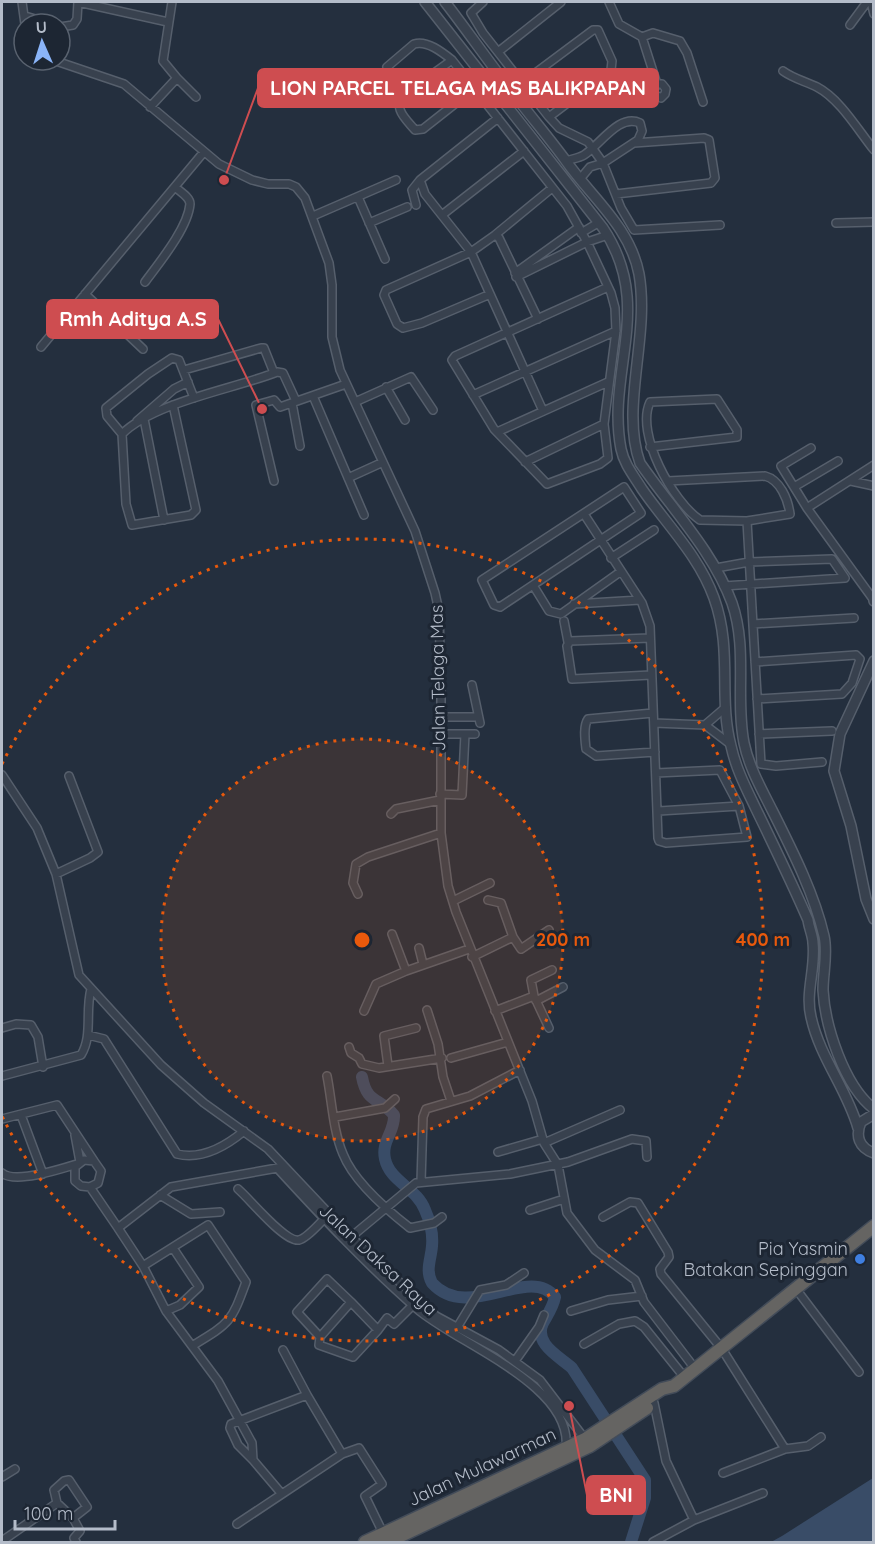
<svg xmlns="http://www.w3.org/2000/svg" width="875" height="1544" font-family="Quicksand,sans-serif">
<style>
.water{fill:#394c67}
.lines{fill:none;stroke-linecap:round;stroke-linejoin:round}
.river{stroke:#394c67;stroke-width:12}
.minor-casing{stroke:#565f6c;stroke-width:10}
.tertiary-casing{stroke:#565f6c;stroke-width:12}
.trunk-casing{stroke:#434c59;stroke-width:15}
.minor{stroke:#38414e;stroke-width:7}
.tertiary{stroke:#38414e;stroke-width:9}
.trunk{stroke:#656462;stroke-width:12}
.ring{fill:none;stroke:#e8590c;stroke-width:3;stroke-dasharray:3 6}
.shop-dot{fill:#3f7fe0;stroke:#1d2633;stroke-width:2}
.labels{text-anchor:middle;stroke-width:6;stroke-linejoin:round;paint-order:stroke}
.street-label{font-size:18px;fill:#b4bcc9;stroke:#1d2633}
.poi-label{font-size:18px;fill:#b4bcc9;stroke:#1d2633;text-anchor:end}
.centre{fill:#e8590c;stroke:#1d2633;stroke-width:3}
.ring-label{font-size:18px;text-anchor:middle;font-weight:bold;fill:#e8590c;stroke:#1d2633;stroke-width:6;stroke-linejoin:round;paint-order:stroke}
.leader{fill:none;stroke:#ce4d50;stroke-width:2}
.callout-dot{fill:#ce4d50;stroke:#1d2633;stroke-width:2}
.callout{fill:#ce4d50;stroke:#ce4d50;stroke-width:2}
.callout-label{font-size:20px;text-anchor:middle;font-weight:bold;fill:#fff}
</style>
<rect width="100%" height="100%" fill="#242f3e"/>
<path class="water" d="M873,1478V1542H771L782,1536Z"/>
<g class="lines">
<path class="river" d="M362,1077C367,1104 379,1097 394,1115C395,1132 381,1141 385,1159C390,1182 417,1188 425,1210C430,1221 433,1235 432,1246C431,1260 425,1270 432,1283C468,1323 529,1264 555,1297C553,1307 548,1314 543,1323C533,1344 560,1357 572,1368L645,1480V1498L631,1542"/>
<g class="minor-casing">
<path id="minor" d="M22,2L25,24
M483,2L471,13L483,33L549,117L559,128L588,142L603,163L638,140L642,131L640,123C619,113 600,145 584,155C579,158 572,159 566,161
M609,2L619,24L642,37L657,84L652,93L661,98L665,94L666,89L662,84H657
M871,2L874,14
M25,16L52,24
M850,25L867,2
M60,27L73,25L77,19L78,2L168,22
M642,37L653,33L680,41L687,53L703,102
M498,52L561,2
M53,60L124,84L219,164L252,180L268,184H289L296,187L305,198L329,263L332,285V337L340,370L415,531L435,593L439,611L441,691V833L448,886L456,912L532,1101L544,1143L558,1165L567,1213L595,1250L635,1280L644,1302L696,1370
M783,71C794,79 805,81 817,87C840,99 858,130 874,150
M177,78L196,97
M522,83L593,30H598L612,61L611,70L549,117
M475,88L423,129L415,130C405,118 392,108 405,94L387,67L414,44C427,40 442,52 452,60L567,206L587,242L516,277
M405,94L452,60
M150,107L177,78L163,61L172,2
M498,118L420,180L425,194L471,252L543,411
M580,179L590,167L603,163L621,208L634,230L720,225
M616,194L711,183L715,178L709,140L704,138L634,143
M358,197L385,259
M416,205L412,190L420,180
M442,215L524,151
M313,216L396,180
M369,223L407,207
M836,223L874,222
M581,233L598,223
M495,235L552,188
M608,235L587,242L611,293L615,308L616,331L604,424L608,458L600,464L547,484L494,429L452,360L455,356L608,287
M515,273L579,227
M145,282C159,263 188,228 190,204C190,197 179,191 175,187
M85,294L143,349
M488,295L422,323L403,328L397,324L384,295L386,290L471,252L495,235L499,238L538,319
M41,347L203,153
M184,370L261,348H264L274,373
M386,387L405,420
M473,395L616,331
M313,396L364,515
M355,402L411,377L433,410
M292,403L300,446
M173,405L196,510L191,515L132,525L126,504L122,434C154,402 234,389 277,372L283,373L296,401
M144,419L164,520
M137,421L174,389L188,382
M497,432L608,382
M122,434L107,416L106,408L148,374L172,358L179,360L194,398
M650,447L737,437V430L717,399L650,402C635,434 673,502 700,520L747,521L790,514C788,499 780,480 765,476L668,481
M525,462L604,424
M348,478L381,463
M274,481L256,405L274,400L280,407L346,384
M851,481L874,486
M624,487L641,513L500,607L494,605L482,580Z
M794,487L838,461
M807,508L781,466L811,448
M584,514L642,603L650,626L658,838L659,841L666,843L747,837L739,806L720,770L656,773
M747,521L761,764L776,766L822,762
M611,558L654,530
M716,568L749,562L832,559L845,578L724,586
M533,585L549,611L561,614L620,572
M873,599L807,508L874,465
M574,604L640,600
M564,621L568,642
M753,624L854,618
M650,638L570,641L567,646L572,679L651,675
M755,662L856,655L860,659L852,683L842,694L757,699
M472,685L480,723
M653,713L588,719C583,726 585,740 586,749L596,756L655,752
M441,717H477
M654,723L705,725L730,744
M705,725L726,707
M465,734H475
M759,734L832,731
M2,775L37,828L56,874L79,975L161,1065L204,1103L268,1149L351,1237L436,1316L499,1350L540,1380L585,1439
M440,794L462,795L465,734H441
M659,811L739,806
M391,814L396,809L440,800
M56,874L90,858L98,852L69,776
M358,894L353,883L356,864L368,857L441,833
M488,900L501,903L513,937
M453,901L490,883
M392,934L406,971L469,949
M419,948L423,964
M472,957L513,937L521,949L549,930
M534,996L531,980L552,970
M536,1001L563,987
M427,1010L438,1044L443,1077L451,1101
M364,1011L376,984L406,971
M495,1011L534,996L549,1028
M2,1028L16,1024L31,1025L38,1037L43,1067
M88,1035L104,1039L177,1154C202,1160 226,1146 244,1131
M349,1047L351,1053L359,1058L362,1064L379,1068L442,1058
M451,1058L508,1042
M388,1066L384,1036L416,1028
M2,1076L81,1055C93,1036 85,1011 91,989
M327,1076C332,1101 333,1131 343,1154C354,1182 387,1210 410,1228L434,1223L442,1217
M21,1115L43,1174
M335,1117L385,1108L395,1099
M2,1119L57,1105L94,1161
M75,1135L80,1162
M544,1143L620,1110
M498,1152L543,1139
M278,1169C322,1217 367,1265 416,1308C455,1343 573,1384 566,1448
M2,1173C15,1184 61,1169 77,1164
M421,1182L423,1117L426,1109L470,1096L520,1070
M90,1187L98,1183L101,1171L94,1161L84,1160L75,1167V1181L81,1186L90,1187L118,1228
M238,1189C249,1198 285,1243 299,1240C307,1238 318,1225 324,1219
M160,1195L191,1214L220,1212
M530,1210L564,1199
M603,1217L630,1202L638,1203L668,1252L669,1257L660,1269L661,1274L722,1349L785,1449L723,1473
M351,1237L416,1183L510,1174L568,1162L632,1139L646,1141L647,1157
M143,1266L208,1225L246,1282C231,1323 230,1323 192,1346
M796,1289L859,1372
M166,1311L180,1305L199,1287L173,1248
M571,1311L608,1300L642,1296
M458,1326L480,1290L506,1285L524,1273
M378,1330L353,1357L319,1345L320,1337L351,1302L378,1330L387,1318L394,1324L413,1305
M320,1337L297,1312L327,1279L351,1302
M584,1344L619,1324L635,1321L644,1327L685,1378
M283,1350L307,1395
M515,1361L539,1327L544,1315
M654,1403L666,1461L694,1520L763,1493
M785,1449L808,1446L821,1437
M253,1460L238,1445L230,1428L231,1424L307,1395L342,1454
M2,1477L15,1469
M281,1493L253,1460L252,1443L218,1381L166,1311L143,1266L118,1228L171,1187L283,1167
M73,1518L80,1531L74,1538L76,1542
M237,1524L342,1454L359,1448L382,1484L365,1496L383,1533
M2,1541L57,1503L54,1490L64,1481L69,1480L87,1507L73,1518L57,1503
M653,1542L694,1520"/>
</g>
<g class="tertiary-casing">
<path id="tertiary" d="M425,2L603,228C655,306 606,371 621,449C624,464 634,476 642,489C667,525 699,556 714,598C733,651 718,696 731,746C736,769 746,788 756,809C774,846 792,883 808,920C809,928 813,936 813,943C816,968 805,992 811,1017C820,1058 847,1089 858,1128
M445,2C466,29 486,58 507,85C526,111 547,135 566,161C592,198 630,227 639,274C650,337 620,407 640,463C671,508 713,551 732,603C748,649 735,697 744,743C749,767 761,788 772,810C792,850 814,893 824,936C828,953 823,973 823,990C825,1026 844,1086 874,1109
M874,599V601
M874,661L840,734L834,771L851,826L866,899L874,919
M874,1114L861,1122C855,1136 859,1148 874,1153"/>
</g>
<g class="trunk-casing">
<path id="trunk" d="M365,1542L585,1439L662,1389L674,1386L874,1226
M388,1542L590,1446L647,1408"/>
</g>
<use href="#minor" class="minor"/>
<use href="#tertiary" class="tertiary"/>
<use href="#trunk" class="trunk"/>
</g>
<circle cx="362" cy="940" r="201" fill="#e8590c" fill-opacity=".12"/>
<g class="ring">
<circle cx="362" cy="940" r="201"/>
<path d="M2 764A401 401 0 1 1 2 1116"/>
</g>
<circle class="shop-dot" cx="860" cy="1259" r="6"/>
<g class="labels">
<g class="street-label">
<text transform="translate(438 678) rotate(-91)" y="6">Jalan Telaga Mas</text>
<text transform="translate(378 1260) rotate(43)" y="6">Jalan Daksa Raya</text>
<text transform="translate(482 1467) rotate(-25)" y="6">Jalan Mulawarman</text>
</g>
<g class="poi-label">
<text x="848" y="1255">Pia Yasmin<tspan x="848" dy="21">Batakan Sepinggan</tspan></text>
</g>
</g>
<circle cx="362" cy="940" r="9" class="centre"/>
<g class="ring-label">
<text x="563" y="946">200 m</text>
<text x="763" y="946">400 m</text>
</g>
<path class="leader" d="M224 180L258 88M262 409L218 319M569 1406L587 1495"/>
<g class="callout-dot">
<circle cx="224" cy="180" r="6"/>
<circle cx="262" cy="409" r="6"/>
<circle cx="569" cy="1406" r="6"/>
</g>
<g class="callout">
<rect x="258" y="69" width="400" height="38" rx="6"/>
<rect x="47" y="300" width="171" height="38" rx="6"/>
<rect x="587" y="1476" width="58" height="38" rx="6"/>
</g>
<g class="callout-label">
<text x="458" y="95">LION PARCEL TELAGA MAS BALIKPAPAN</text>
<text x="133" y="326">Rmh Aditya A.S</text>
<text x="616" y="1502">BNI</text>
</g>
<rect width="875" height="1544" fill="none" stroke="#b4bcc9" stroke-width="6"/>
<g transform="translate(42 42) rotate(357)"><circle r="28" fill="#1d2633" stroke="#59626f" stroke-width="1.5"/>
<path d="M0-4.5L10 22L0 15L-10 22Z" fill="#8ab4f8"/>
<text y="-9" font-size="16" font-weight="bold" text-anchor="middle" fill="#b4bcc9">U</text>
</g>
<path d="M15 1520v9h100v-9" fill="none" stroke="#b4bcc9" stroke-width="3"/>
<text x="24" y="1520" font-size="18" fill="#b4bcc9" stroke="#1d2633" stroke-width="4.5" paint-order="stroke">100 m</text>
</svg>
